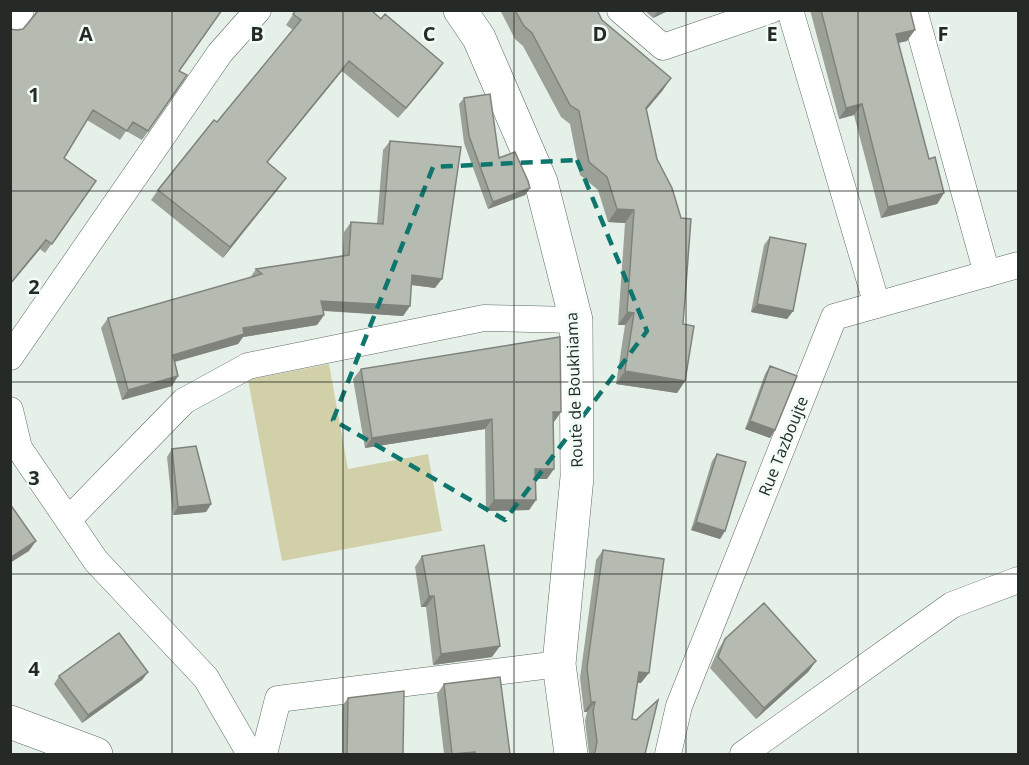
<svg xmlns="http://www.w3.org/2000/svg" width="1029" height="765" font-family="'Open Sans',sans-serif">
<style>
.green{fill:#d2d0a8}
.lines{fill:none;stroke-linecap:round;stroke-linejoin:round}
.minor-casing{stroke:#5f6963;stroke-width:27}
.tertiary-casing{stroke:#5f6963;stroke-width:34}
.minor{stroke:#fff;stroke-width:26}
.tertiary{stroke:#fff;stroke-width:33}
.wall{fill:#9ca198}
.shaded-wall{fill:#7f837c}
.building{fill:#b5bbb1;stroke:#7f837c;stroke-width:1.5}
.marked{fill:none;stroke:#0f766e;stroke-width:4.5;stroke-dasharray:12 8;stroke-linejoin:round}
.grid{fill:none;stroke:#252a27;stroke-width:1.5;stroke-opacity:0.55}
.labels{text-anchor:middle;stroke-width:5;stroke-linejoin:round;paint-order:stroke}
.street-label{font-size:16px;fill:#252a27;stroke:#f2fdf6}
.grid-label{font-size:20px;text-anchor:middle;font-weight:bold;fill:#252a27;stroke:#f2fdf6;stroke-width:5;stroke-linejoin:round;paint-order:stroke}
</style>
<rect width="100%" height="100%" fill="#e5f0e9"/>
<path class="green" d="M329,364L348,469L428,454L442,531L282,561L248,380Z"/>
<g class="lines">
<g class="minor-casing">
<path id="minor" d="M620,10L663,47L771,10
M790,10L877,305
M914,10L987,274
M10,25L21,10
M10,357L220,53L258,10
M10,410L19,448L96,561L206,678L250,754
M68,520L184,401L248,366L484,318L576,320
M264,754L278,699L559,664
M668,754L679,706L834,317L1018,265
M743,754L952,605L1018,580"/>
</g>
<g class="tertiary-casing">
<path id="tertiary" d="M460,10L479,38L541,182L576,320L577,477L559,664L571,754
M10,722L96,754"/>
</g>
<use href="#minor" class="minor"/>
<use href="#tertiary" class="tertiary"/>
</g>
<path class="wall" d="M36,10H222L179,71L187,75L142,140L126,131L120,140L87,120L64,158L96,181L45,253L40,249L10,285V29L16,30L23,29L34,16Z
M296,10L381,19L443,63L436,73L398,118L342,71L267,163L286,178L223,258L151,200L158,190L217,122L293,30L286,25Z
M500,10H597L602,20L663,90L646,110L683,324L685,381L677,393L616,384L625,325H618L625,223L608,222L598,190L580,175L570,124L561,117L523,46L515,39Z
M644,10H670L653,18Z
M810,10H910L907,41L898,43L929,159L944,193L937,204L881,218L854,115L839,119Z
M464,98L499,158L530,188L525,195L488,209L464,143L459,104Z
M390,141L435,288L411,285L410,306L403,316L323,311L324,315L317,325L243,337L238,344L175,362L172,386L122,400L101,328L108,318L250,278L256,269L343,256L344,232L351,222L377,224L383,150Z
M770,237L793,311L787,319L751,312L764,245Z
M770,366L775,430L770,438L745,429L765,374Z
M361,369L553,422L547,479H536V500L529,510L486,511L485,429L365,448L353,379Z
M172,449L211,504L206,512L173,515L167,457Z
M717,454L725,531L720,539L691,530L712,461Z
M603,550L641,683H638L632,719L645,754H589L585,721L587,712H584L580,678L596,560Z
M422,556L492,657L433,665L426,607H421L415,567Z
M725,639L816,661L808,672L756,719L710,668L718,650Z
M148,672L142,680L82,723L54,684L59,676Z
M444,684L510,754H444L437,694Z
M348,698L403,754H342V706Z"/>
<path class="shaded-wall" d="M670,10L653,18L658,11Z
M915,30L907,41L888,45L896,34Z
M349,61L342,71L259,172L267,162Z
M443,63L436,73L398,118L406,108Z
M671,78L663,90L637,121L646,108Z
M862,104L854,115L839,119L846,108Z
M286,178L279,188L223,258L230,247Z
M530,188L525,195L488,209L493,202Z
M944,193L937,204L881,218L888,207Z
M617,209L634,210L625,223L608,222Z
M46,240L40,249L10,285V284Z
M412,275L442,279L435,288L405,284Z
M321,301L410,306L403,316L315,310Z
M757,304L793,311L787,319L751,312Z
M627,312L634,313L625,325H618Z
M324,315L317,325L243,337L238,344L166,364L173,355L243,328Z
M625,371L685,381L677,393L616,384Z
M178,376L172,386L122,400L128,390Z
M553,412H561L554,422Z
M492,419L485,429L365,448L372,438Z
M750,421L775,430L770,438L745,429Z
M535,469H554L547,479H528Z
M494,500H536L529,510L486,511Z
M211,504L206,512L173,515L178,507Z
M696,522L725,531L720,539L691,530Z
M36,541L29,551L10,563V558Z
M429,596H434L426,607H421Z
M500,646L492,657L433,665L441,654Z
M816,661L808,672L756,719L764,708Z
M148,672L142,680L82,723L88,715Z
M639,672L649,673L641,683L632,682Z
M591,702H595L587,712H584Z"/>
<path class="building" d="M39,10H222L179,71L187,75L148,131L133,122L127,131L93,110L64,158L96,181L52,244L46,240L10,284V29L16,30L23,29Z
M296,10H371L381,19L385,14L443,63L406,108L349,61L267,162L286,178L230,247L158,190L214,120L217,122L301,20L293,14Z
M515,10H597L602,20L671,78L646,108L657,159L672,188L681,218L691,219L683,324L694,326L685,381L625,371L634,313L627,312L634,210L617,209L607,177L589,162L579,111L570,105L532,33L524,26Z
M821,10H910L915,30L896,34L929,159L935,157L944,193L888,207L862,104L846,108Z
M490,94L499,158L515,152L528,181L530,188L493,202L469,136L464,98Z
M390,141L461,147L442,279L412,275L410,306L321,301L324,315L243,328L244,334L173,355L178,376L128,390L108,318L262,274L256,269L349,255L351,222L383,224Z
M770,237L806,244L793,311L757,304Z
M560,337L561,412H553L554,469H535L536,500H494L492,419L372,438L361,369Z
M770,366L797,376L775,430L750,421Z
M196,446L211,504L178,507L172,449Z
M717,454L746,462L725,531L696,522Z
M10,504L36,541L10,558Z
M484,545L500,646L441,654L434,596H429L422,556Z
M603,550L664,559L649,673L639,672L632,719L636,720L658,700L645,754H593L595,752L597,742L593,711L595,702H591L587,668Z
M764,603L816,661L764,708L718,657L725,639Z
M119,633L148,672L88,715L59,676Z
M500,677L510,754H475V752L452,754L444,684Z
M404,691L403,754H347L348,698Z"/>
<path class="marked" d="M577,160L647,331L505,520L333,420L433,167Z"/>
<path class="grid" d="M172,10V754M343,10V754M514,10V754M686,10V754M858,10V754M10,191H1018M10,382H1018M10,574H1018"/>
<g class="labels">
<g class="street-label">
<text transform="translate(574 390) rotate(-92)" y="6">Route de Boukhiama</text>
<text transform="translate(783 446) rotate(-68)" y="6">Rue Tazboujte</text>
</g>
</g>
<g class="grid-label">
<text x="86" y="41">A</text>
<text x="257" y="41">B</text>
<text x="429" y="41">C</text>
<text x="600" y="41">D</text>
<text x="772" y="41">E</text>
<text x="943" y="41">F</text>
<text x="34" y="102">1</text>
<text x="34" y="294">2</text>
<text x="34" y="485">3</text>
<text x="34" y="676">4</text>
</g>
<rect width="1029" height="765" fill="none" stroke="#252a27" stroke-width="24"/>
</svg>
